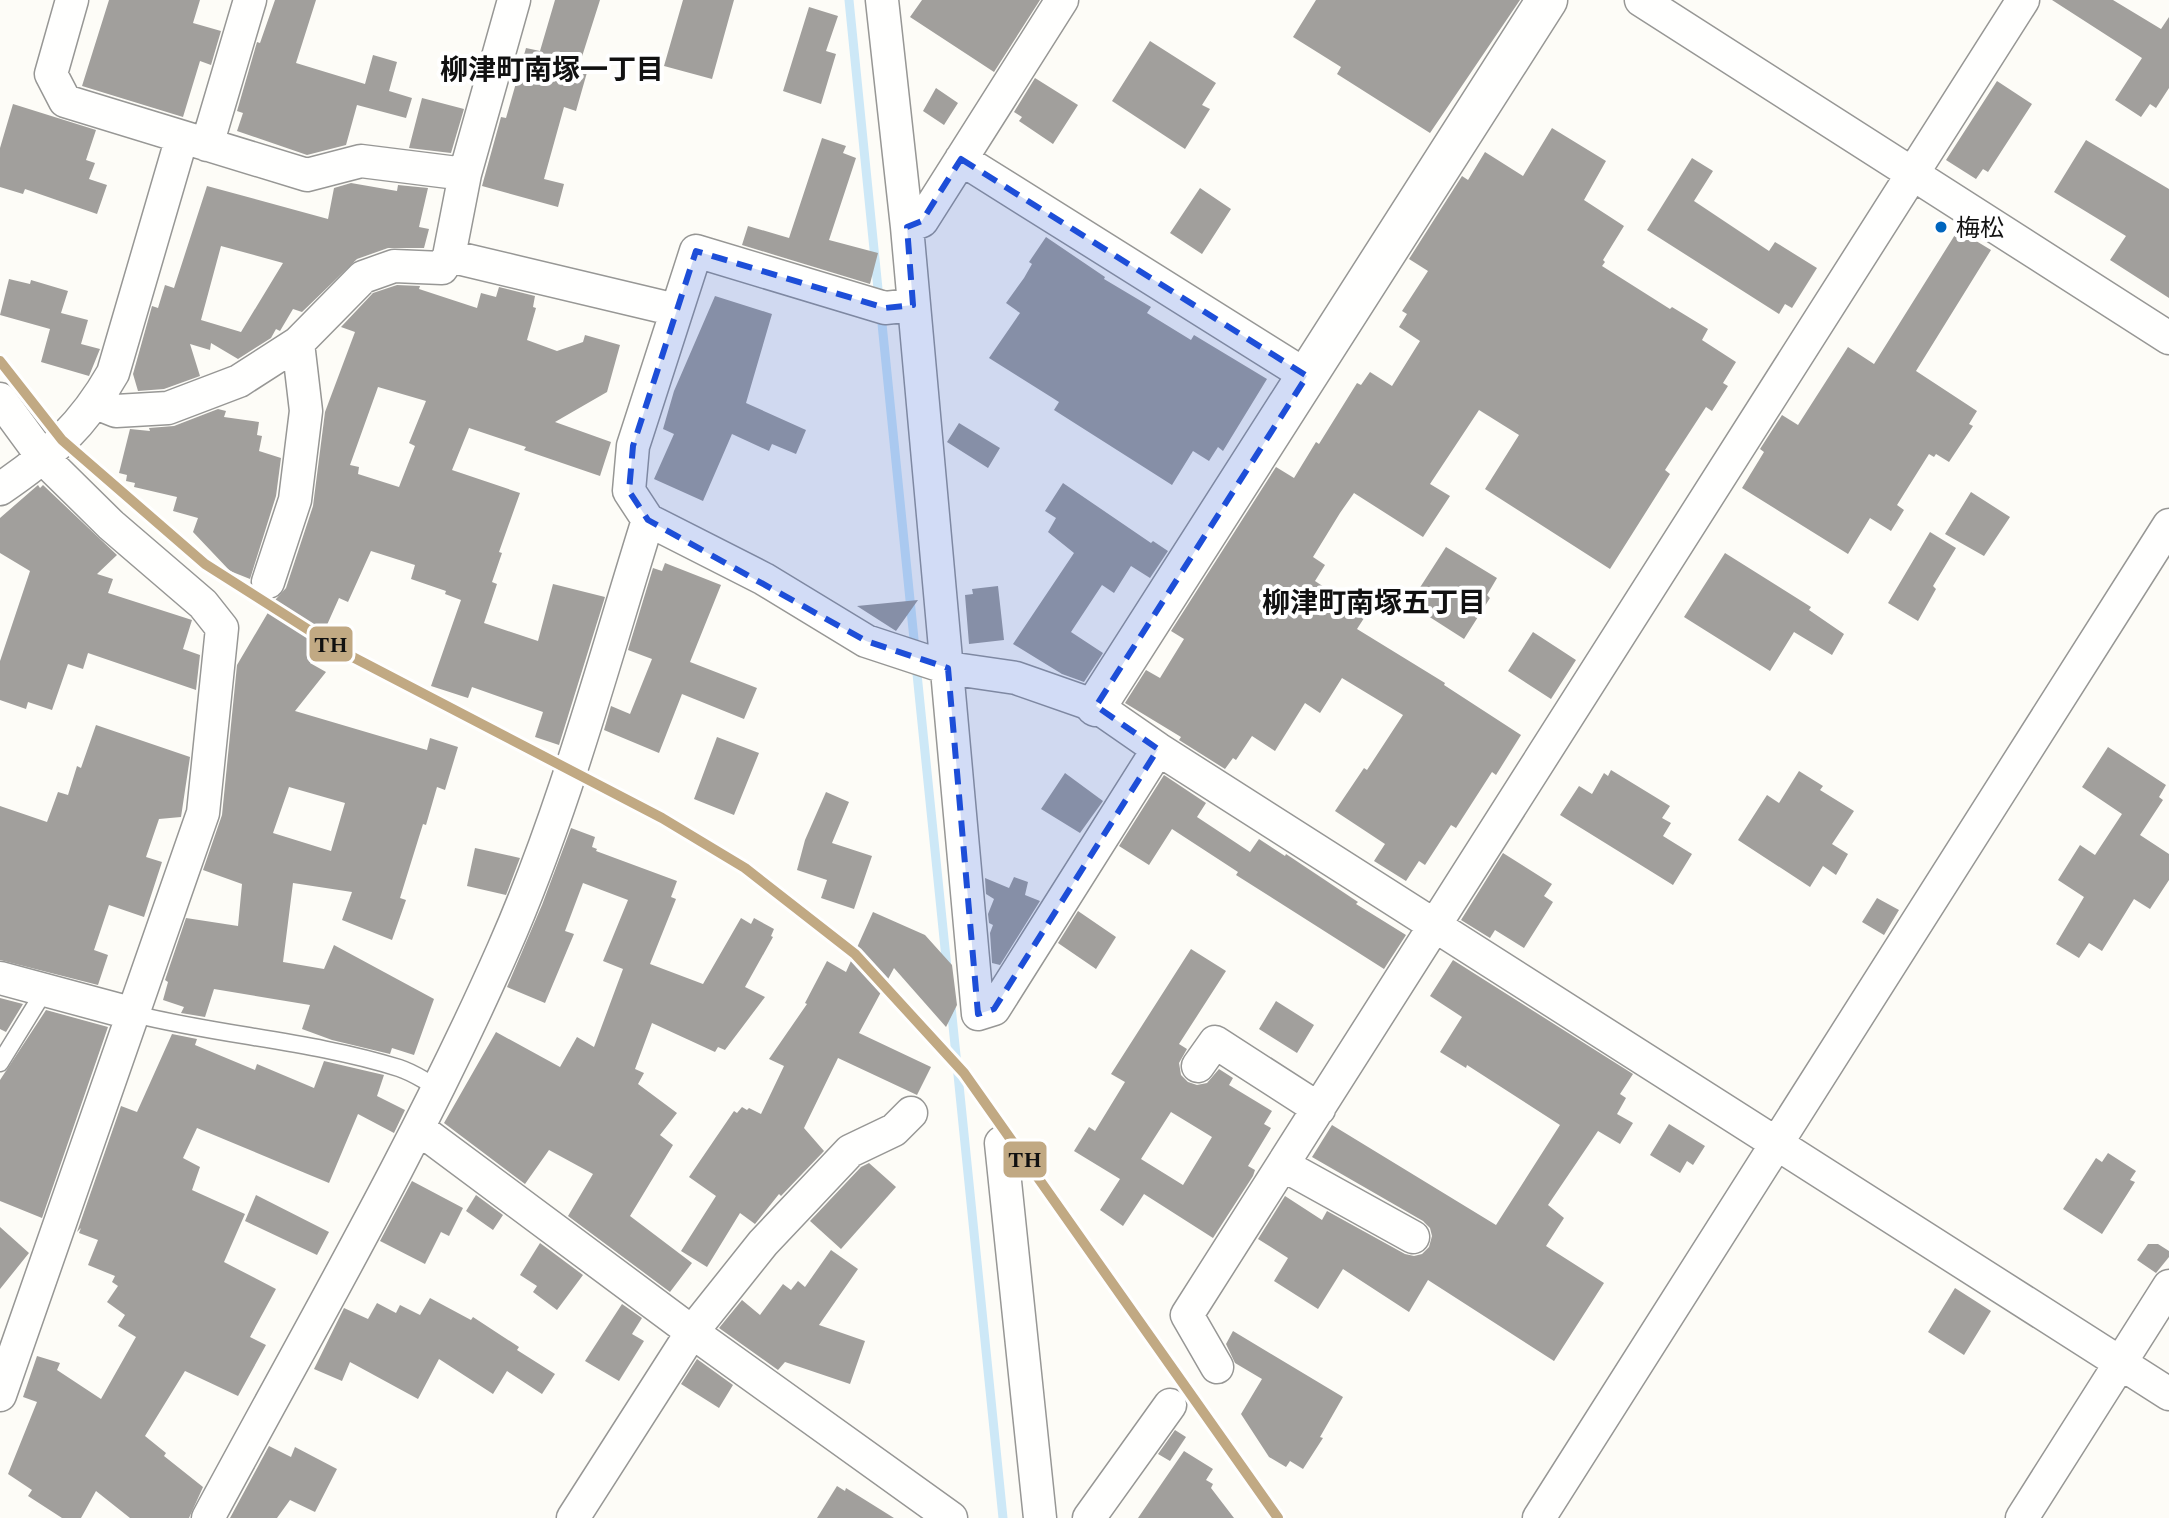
<svg xmlns="http://www.w3.org/2000/svg" width="2169" height="1518" font-family="Spectral,'Noto Sans JP',serif">
<style>
.lines{fill:none;stroke-linecap:round;stroke-linejoin:round}
.stream{stroke:#cde8f7;stroke-width:9}
.building{fill:#a19f9c;fill-rule:evenodd}
.service-casing{stroke:#979795;stroke-width:19}
.minor-casing{stroke:#979795;stroke-width:35}
.tertiary-casing{stroke:#979795;stroke-width:43}
.service{stroke:#fffffe;stroke-width:16}
.minor{stroke:#fffffe;stroke-width:32}
.tertiary{stroke:#fffffe;stroke-width:40}
.rail-1-casing{stroke:#fff;stroke-width:16}
.rail-1{stroke:#c1a983;stroke-width:10}
.marked{fill:#1d4ed8;fill-opacity:0.2;stroke:#1d4ed8;stroke-width:6;stroke-dasharray:16 10;stroke-linejoin:round}
.bus-dot{fill:#0065bd;stroke:#fff;stroke-width:3}
.labels{text-anchor:middle;stroke-width:8;stroke-linejoin:round;paint-order:stroke}
.bus-label{font-size:24px;fill:#111;stroke:#fff;text-anchor:start}
.neighbourhood-label{font-size:28px;font-weight:bold;fill:#111;stroke:#fff}
.line-badge{stroke:#fff;stroke-width:3}
.pale-badge-label{font-size:22px;text-anchor:middle;font-weight:bold;fill:#111}
</style>
<rect width="100%" height="100%" fill="#fdfcf7"/>
<g class="lines">
<path class="stream" d="M849,0L879,299
M881,314L915,649
M916,664L947,968
M951,1006L1003,1518"/>
</g>
<path class="building" d="M109,0H200L193,23L221,31L211,65L200,61L183,117L82,86Z
M275,0H316L296,63L365,84L373,55L397,62L389,91L412,98L406,118L357,105L346,145L307,155L237,131L243,113L237,111L257,42L260,43Z
M555,0H600L579,66L588,69L576,111L564,107L544,179L564,184L558,207L482,186L501,117L506,118L526,48L540,51Z
M683,0H734L712,79L664,66Z
M922,0H1040L994,72L910,17Z
M1316,0H1520L1430,133L1337,74L1341,67L1293,37Z
M2052,0H2113L2161,29L2169,17V88L2156,108L2150,104L2141,117L2115,100L2142,58Z
M809,7L838,16L826,51L836,54L821,104L783,91Z
M1150,41L1216,83L1202,105L1210,109L1185,149L1112,101Z
M1035,78L1078,105L1053,144L1019,121L1022,117L1014,112Z
M1997,81L2032,104L1988,172L1983,169L1976,179L1946,160Z
M936,88L958,103L944,125L923,111Z
M422,98L464,109L451,153L409,148Z
M13,104L96,130L86,160L95,163L89,179L107,185L97,214L25,189L23,194L0,187V148Z
M1552,128L1606,161L1584,200L1624,226L1603,260L1605,262L1602,266L1670,309L1672,307L1708,329L1702,340L1736,362L1723,383L1728,386L1712,411L1706,407L1665,470L1670,474L1610,569L1485,489L1519,435L1479,410L1430,484L1450,496L1423,537L1354,493L1340,513L1313,557L1325,565L1315,581L1366,615L1357,629L1445,683L1444,685L1521,735L1496,775L1492,772L1456,828L1451,825L1425,865L1419,861L1406,881L1374,861L1385,844L1335,811L1364,768L1367,770L1403,715L1342,678L1320,713L1305,703L1275,751L1252,736L1236,760L1233,758L1225,769L1179,740L1181,737L1125,703L1146,670L1160,678L1184,639L1171,631L1276,467L1294,478L1316,442L1319,444L1357,383L1361,385L1370,372L1392,386L1420,341L1399,327L1407,314L1402,311L1428,271L1409,259L1462,176L1468,180L1485,152L1523,176Z
M822,138L846,146L843,153L856,158L829,240L878,253L870,284L742,245L748,226L789,238Z
M2086,140L2169,189V298L2110,260L2126,236L2054,192Z
M1692,158L1713,171L1694,201L1769,251L1775,242L1817,268L1792,308L1785,304L1779,314L1647,230Z
M351,183L397,191L398,185L428,188L419,227L429,229L424,248H388L357,259L302,312L293,309L280,331L276,329L271,338L238,359L211,343L210,350L190,344L200,376L164,389L138,391L133,374L152,306L158,308L165,285L174,288L207,186L328,219L334,188ZM221,246L283,263L241,332L201,320Z
M1200,188L1231,209L1202,254L1170,233Z
M1958,230L1991,250L1916,371L1977,411L1969,424L1973,426L1949,462L1936,454L1934,457L1929,454L1897,505L1904,510L1891,531L1870,518L1848,554L1742,488L1764,452L1760,449L1782,415L1798,425L1848,347L1874,364Z
M1046,237L1105,277L1104,279L1151,307L1147,313L1191,340L1194,335L1267,379L1223,451L1218,447L1209,461L1193,451L1172,485L1054,410L1059,402L989,358L1020,313L1006,303L1024,278L1032,264L1029,262Z
M9,279L30,284L31,280L68,291L61,313L88,320L81,344L100,349L89,376L41,362L50,329L0,315Z
M397,285L420,286L419,289L477,308L481,293L496,297L499,287L535,296L533,307L536,308L527,340L557,351L583,342L585,335L620,345L607,392L555,422L611,442L600,476L524,450L526,447L469,428L452,470L520,493L499,552L502,553L492,582L497,584L484,623L538,641L553,584L605,597L559,745L535,737L543,712L472,687L468,698L431,686L461,600L445,594L446,591L411,579L415,565L371,551L348,602L339,598L310,663L326,672L295,711L427,750L430,738L458,747L445,790L437,787L426,825L423,824L400,898L406,900L392,940L342,920L352,892L293,883L283,962L324,969L334,945L434,999L414,1055L392,1048L390,1054L332,1040L302,1029L310,1005L214,989L205,1017L181,1013L184,1007L163,1000L168,982L165,980L186,918L238,926L242,884L203,870L222,815L237,665L276,599L286,588L313,506L325,412L355,332L341,327L373,293ZM378,387L426,401L409,443L415,446L399,487L358,474L359,467L350,465ZM289,787L345,803L331,851L273,833Z
M715,296L772,314L746,403L806,430L796,454L772,444L769,451L732,434L703,501L654,479L674,434L663,429L674,391Z
M218,409L226,411L224,417L259,422L257,435L262,436L259,451L281,458L276,496L250,579L230,571L193,532L198,518L173,511L177,497L134,487L135,483L126,481L127,475L119,473L130,429L150,431L149,428L174,426Z
M959,423L1000,448L988,468L947,442Z
M1063,483L1151,543L1153,541L1168,551L1150,578L1131,566L1114,593L1102,585L1071,632L1103,653L1084,682L1062,674L1013,644L1074,553L1048,532L1056,518L1045,511Z
M38,485L40,488L43,485L117,555L97,574L113,579L108,593L192,620L183,649L200,655L196,690L88,653L83,669L68,664L52,710L28,702L26,709L0,700V661L30,571L0,553V518Z
M1971,492L2010,517L1984,556L1945,534Z
M1930,532L1956,548L1933,586L1936,589L1918,621L1888,603Z
M1446,547L1497,578L1487,595L1490,598L1464,639L1414,607L1424,592L1419,589Z
M1725,553L1811,607L1809,610L1844,634L1832,655L1794,632L1770,671L1684,617Z
M665,563L721,585L690,662L757,688L744,719L682,694L659,753L604,730L611,706L630,714L652,659L628,650L653,568L662,571Z
M998,586L1004,640L969,644L965,595L973,594L972,589Z
M918,600L896,631L857,606Z
M1533,632L1576,660L1551,699L1508,671Z
M96,725L190,757L181,817L159,819L146,857L162,862L144,917L109,905L94,950L108,955L98,985L0,960V806L47,822L58,792L68,795L77,766L81,768Z
M717,737L759,753L734,815L694,799Z
M2108,747L2166,785L2159,797L2163,800L2140,835L2169,854V880L2150,909L2134,899L2102,951L2089,943L2079,958L2056,944L2084,897L2058,880L2080,845L2095,855L2122,814L2082,787Z
M1611,770L1670,806L1662,818L1671,823L1663,836L1692,854L1673,885L1560,815L1579,786L1592,794L1604,773L1608,776Z
M1799,771L1823,786L1820,790L1854,811L1832,844L1848,854L1836,875L1823,866L1810,887L1738,840L1767,795L1779,803Z
M1065,773L1103,801L1080,833L1041,809Z
M1164,775L1206,803L1197,817L1250,852L1259,839L1285,856L1286,854L1358,902L1356,904L1406,935L1384,969L1236,875L1238,872L1172,829L1149,865L1119,846Z
M826,792L849,802L832,843L872,856L854,909L821,898L827,880L797,870L805,840Z
M571,828L595,837L592,847L597,849L596,851L677,881L671,897L676,899L650,964L703,984L741,918L751,924L754,918L774,929L771,936L773,937L745,987L765,997L725,1050L718,1047L715,1052L652,1023L635,1069L644,1073L638,1084L677,1113L660,1135L673,1145L630,1216L692,1263L670,1292L568,1216L593,1174L549,1150L525,1184L444,1123L496,1032L560,1067L577,1037L594,1047L623,969L603,961L628,900L583,883L565,931L574,934L545,1003L507,987L542,905Z
M475,848L520,858L506,895L467,886Z
M1503,853L1552,884L1544,896L1553,902L1524,948L1495,930L1490,938L1461,920Z
M1014,877L1028,882L1025,895L1040,901L1000,965L992,963L990,933L993,925L989,923L988,914L994,899L986,894L985,878L1009,888Z
M1877,898L1899,910L1884,935L1862,922Z
M1078,911L1116,937L1096,969L1058,943Z
M873,912L925,935L952,965L957,1005L946,1027L894,968L859,1033L931,1067L917,1095L838,1058L804,1128L824,1151L781,1196L779,1194L755,1224L740,1213L707,1267L681,1251L716,1196L689,1177L734,1111L737,1113L742,1107L747,1110L749,1108L761,1114L784,1066L769,1059L807,1004L805,1003L827,961L846,972Z
M1191,949L1226,971L1179,1044L1187,1049L1179,1063L1181,1075L1188,1082L1197,1085L1207,1083L1219,1069L1233,1078L1229,1085L1272,1111L1264,1124L1271,1128L1248,1166L1255,1170L1253,1176L1213,1238L1144,1194L1123,1226L1100,1210L1120,1179L1074,1151L1089,1127L1095,1131L1125,1082L1111,1074ZM1171,1112L1212,1137L1183,1185L1141,1159Z
M1453,960L1633,1074L1620,1094L1626,1098L1617,1114L1633,1123L1620,1144L1598,1131L1548,1205L1564,1218L1546,1246L1604,1283L1554,1361L1428,1280L1409,1312L1343,1269L1318,1309L1274,1281L1288,1258L1258,1239L1285,1196L1322,1220L1327,1211L1405,1254L1414,1256L1422,1254L1429,1247L1432,1236L1430,1228L1423,1221L1312,1157L1332,1125L1496,1225L1560,1125L1467,1065L1466,1068L1440,1052L1462,1017L1430,996Z
M0,998L23,1004L6,1032L0,1029Z
M1276,1001L1314,1025L1297,1053L1259,1029Z
M46,1010L108,1027L42,1218L0,1201V1080Z
M172,1034L197,1039L195,1045L255,1070L257,1064L314,1088L324,1061L384,1075L377,1096L405,1110L394,1133L358,1114L329,1183L197,1128L183,1158L200,1167L192,1190L245,1214L224,1262L276,1289L250,1337L266,1345L238,1396L185,1371L145,1436L166,1453L164,1456L203,1487L189,1518H130L96,1491L81,1518H62L28,1496L32,1490L8,1474L37,1402L23,1397L37,1356L60,1363L57,1370L101,1399L136,1337L118,1326L125,1315L107,1302L118,1286L112,1282L115,1276L88,1265L98,1240L79,1233L81,1228L77,1232L121,1106L137,1112Z
M1669,1124L1705,1146L1693,1165L1687,1161L1680,1173L1650,1155Z
M2108,1153L2136,1171L2130,1180L2135,1182L2102,1234L2063,1209L2096,1158L2102,1162Z
M869,1163L896,1187L841,1249L810,1221L861,1167Z
M412,1181L463,1208L449,1236L441,1232L425,1264L380,1241Z
M256,1195L329,1232L317,1255L245,1221Z
M476,1195L503,1215L493,1230L466,1211Z
M0,1227L29,1253L0,1289Z
M540,1243L583,1275L557,1310L533,1292L537,1286L520,1275Z
M2148,1244H2158L2169,1251V1257L2156,1273L2137,1260Z
M831,1250L858,1269L819,1325L865,1341L850,1384L785,1362L778,1370L719,1328L742,1300L760,1315L783,1284L791,1290L798,1281L805,1287Z
M1955,1288L1991,1311L1964,1355L1928,1332Z
M430,1298L471,1320L473,1317L519,1347L517,1350L555,1374L542,1394L507,1371L493,1394L439,1359L418,1399L350,1362L342,1381L314,1369L344,1308L368,1319L377,1303L396,1313L400,1305L420,1315Z
M622,1304L642,1318L632,1334L644,1341L619,1381L585,1361Z
M1233,1331L1343,1397L1320,1437L1323,1438L1303,1469L1290,1461L1286,1467L1269,1457L1241,1414L1262,1379L1235,1363L1226,1344Z
M697,1359L733,1385L719,1408L681,1384Z
M1175,1430L1186,1437L1170,1461L1158,1454Z
M269,1446L291,1457L295,1447L337,1469L315,1512L290,1500L277,1518H230Z
M1184,1451L1213,1469L1206,1480L1213,1484L1211,1488L1234,1518H1138Z
M837,1486L845,1491L846,1488L894,1518H817Z"/>
<g class="lines">
<g class="service-casing">
<path id="service" d="M134,1014C222,1036 313,1041 399,1068C412,1072 425,1081 437,1087
M0,1063L45,990"/>
</g>
<g class="minor-casing">
<path id="minor" d="M72,0L51,74L65,101L307,175L361,161L465,174
M882,0L907,227L978,1014L994,1009L1158,749
M1641,0L2169,338
M207,145L250,0
M961,159L1307,376
M907,227L922,221L1062,0
M449,256L465,174L514,0
M913,305L885,308L696,251L633,446L629,491L648,520L764,579L866,641L948,668L1016,678L1096,706L1158,749L2169,1394
M0,399L44,459L111,525L203,604L222,628L203,813L0,1395
M96,403L116,411L168,408L239,381L298,343L363,277L394,266L442,268L449,256L676,310
M0,489C50,455 83,426 113,373L182,137
M268,582L295,500L306,411L298,343
M0,978L134,1014
M1198,1066L1215,1042L1319,1109
M418,1128L692,1332L951,1518
M1001,1143L1040,1518
M1283,1165L1413,1237
M1217,1367L1187,1315L2023,0
M208,1518C309,1330 417,1145 503,950C564,812 603,664 648,520
M573,1518L692,1332L763,1243L850,1151L894,1130L911,1113
M1089,1518L1170,1405
M1539,1518L2169,525
M2022,1518L2169,1286"/>
</g>
<g class="tertiary-casing">
<path id="tertiary" d="M1096,706L1547,0"/>
</g>
<use href="#service" class="service"/>
<use href="#minor" class="minor"/>
<use href="#tertiary" class="tertiary"/>
<g class="rail-1-casing">
<path id="rail-1" d="M0,361L62,440L205,564L345,653L662,818L745,868L855,954L964,1073L1278,1518"/>
</g>
<use href="#rail-1" class="rail-1"/>
</g>
<path class="marked" d="M961,159L1307,376L1096,706L1158,749L994,1009L978,1014L948,668L866,641L648,520L629,491L633,446L696,251L885,308L913,305L907,227L922,221Z"/>
<circle class="bus-dot" cx="1941" cy="227" r="7"/>
<g class="labels">
<g class="bus-label">
<text x="1956" y="236">梅松</text>
</g>
<g class="neighbourhood-label">
<text x="552" y="79">柳津町南塚一丁目</text>
<text x="1374" y="612">柳津町南塚五丁目</text>
</g>
</g>
<g class="line-badge">
<rect x="308" y="625" width="46" height="38" rx="8" fill="#c1a983"/>
<rect x="1002" y="1140" width="46" height="39" rx="8" fill="#c1a983"/>
</g>
<g class="pale-badge-label">
<text x="331" y="652">TH</text>
<text x="1025" y="1167">TH</text>
</g>
</svg>
